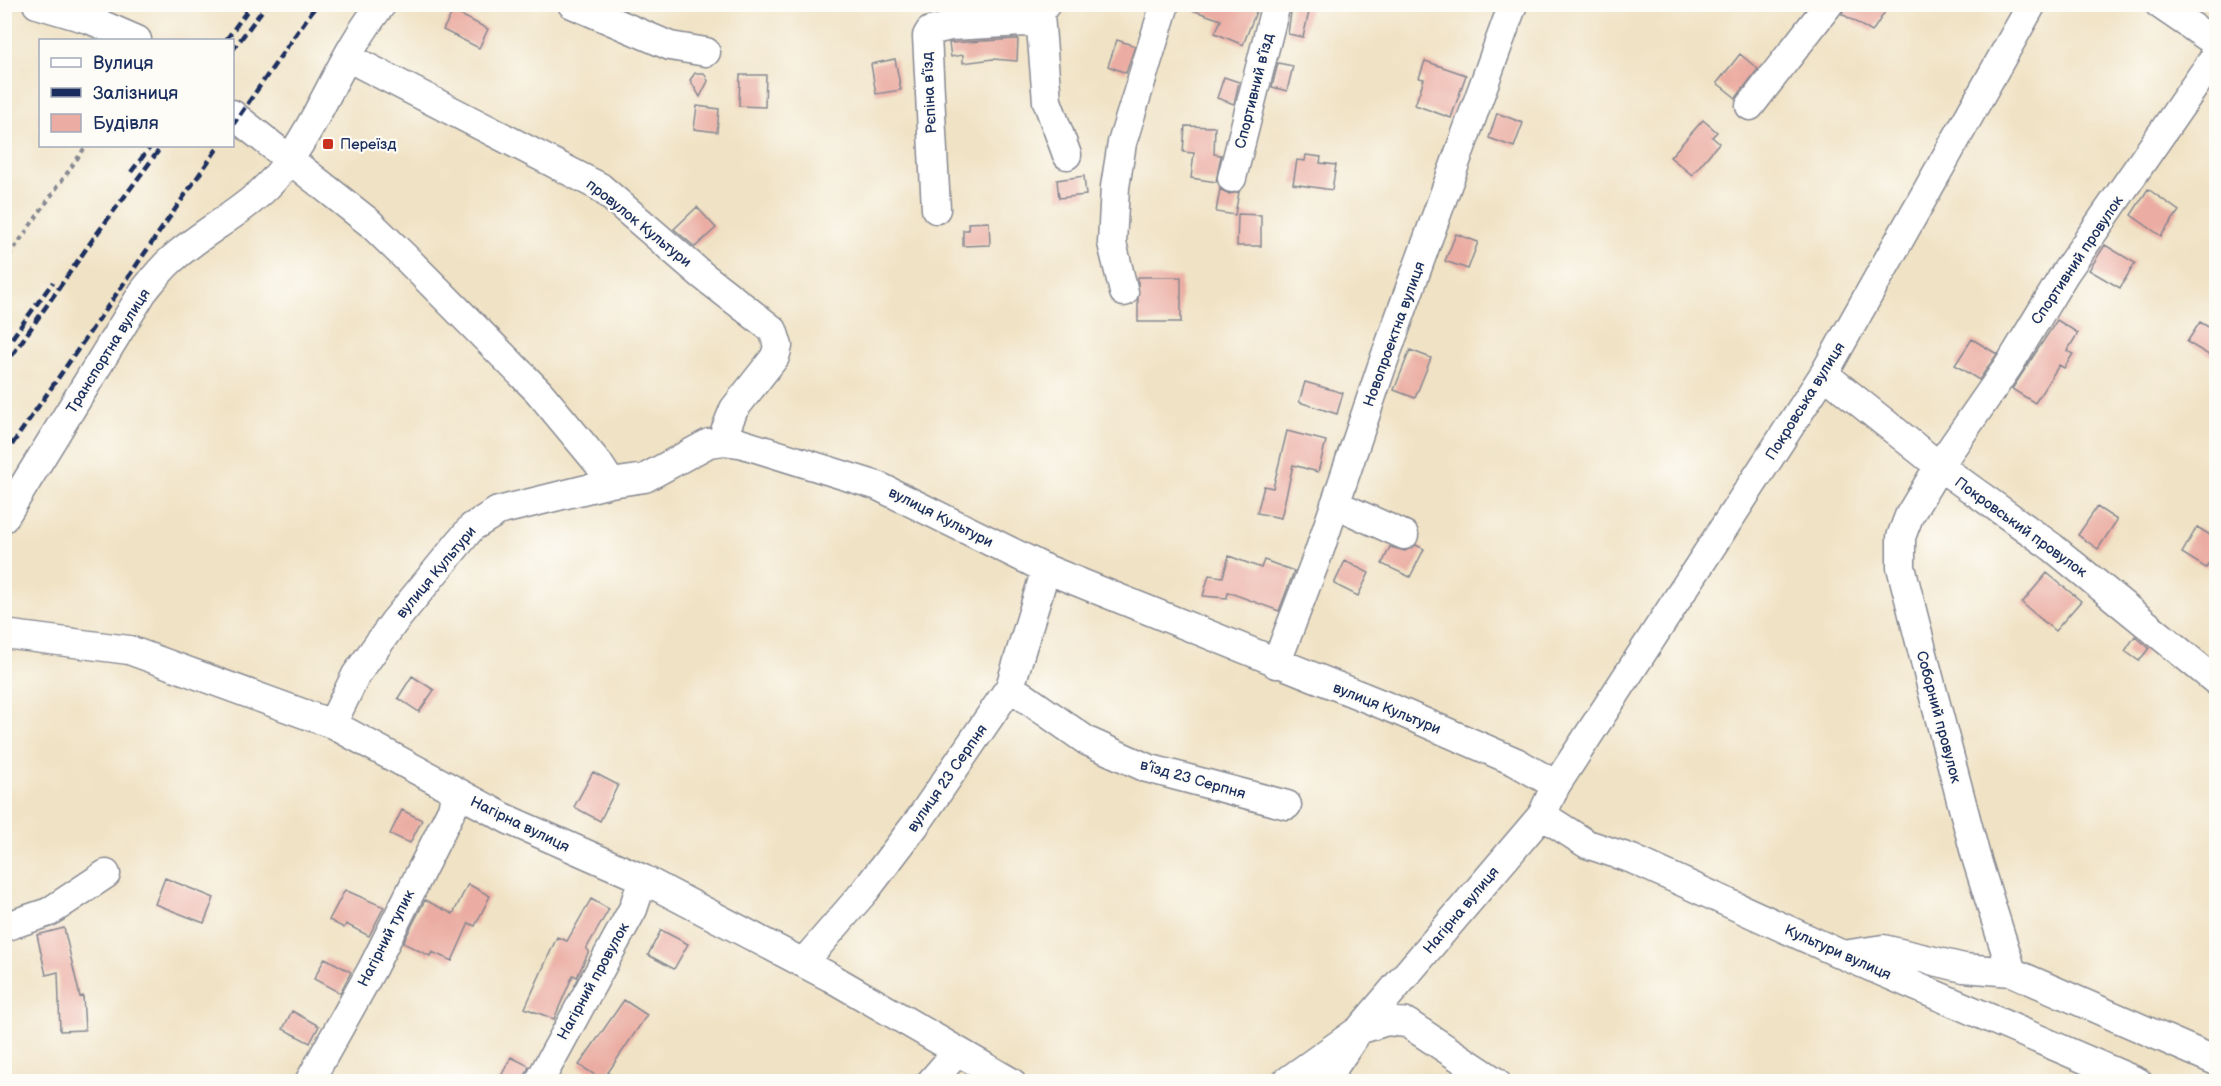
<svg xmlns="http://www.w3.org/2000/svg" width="2221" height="1086" font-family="'Balsamiq Sans',sans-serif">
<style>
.building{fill:#ebada3}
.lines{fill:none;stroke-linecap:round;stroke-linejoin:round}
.minor-casing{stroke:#868891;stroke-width:31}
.path{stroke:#868891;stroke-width:4;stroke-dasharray:4.5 4.5;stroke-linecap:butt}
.minor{stroke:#fff;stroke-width:28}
.rail{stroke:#1b2f5e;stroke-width:4.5;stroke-dasharray:9 4.5;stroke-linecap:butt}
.poi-dot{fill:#c8321e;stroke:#fdfcf7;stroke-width:2}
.labels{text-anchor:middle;stroke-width:4.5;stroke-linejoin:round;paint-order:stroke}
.street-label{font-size:15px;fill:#1b2f5e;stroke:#fdfcf7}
.poi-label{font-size:15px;fill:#1b2f5e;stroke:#fdfcf7;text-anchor:start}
</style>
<rect width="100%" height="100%" fill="#fdfcf7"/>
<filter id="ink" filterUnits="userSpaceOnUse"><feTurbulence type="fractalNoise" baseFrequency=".0167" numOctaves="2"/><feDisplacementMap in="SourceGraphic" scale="12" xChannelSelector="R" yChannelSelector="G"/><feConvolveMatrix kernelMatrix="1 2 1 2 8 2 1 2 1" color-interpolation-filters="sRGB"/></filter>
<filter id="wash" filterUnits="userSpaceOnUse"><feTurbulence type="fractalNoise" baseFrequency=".008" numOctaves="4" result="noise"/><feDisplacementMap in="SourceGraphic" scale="24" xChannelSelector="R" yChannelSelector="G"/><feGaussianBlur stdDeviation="1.35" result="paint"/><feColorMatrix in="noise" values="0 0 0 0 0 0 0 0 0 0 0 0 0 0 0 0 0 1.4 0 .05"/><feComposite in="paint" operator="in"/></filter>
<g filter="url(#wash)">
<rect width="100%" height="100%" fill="#f0e2c4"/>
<g id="blocks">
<path class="building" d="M956,4H988V8L956,9Z
M1183,4H1259L1243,45L1215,33L1221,20L1183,7Z
M1845,4H1890L1872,32L1842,14Z
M1292,5L1310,8L1303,37L1288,34Z
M453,11L488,29L479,48L443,30Z
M1018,39L1017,61L993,59L963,63V55L951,57L949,43Z
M1117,40L1135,46L1126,73L1108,66Z
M1740,54L1758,69L1736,98L1717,83Z
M895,59L901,90L876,94L871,64Z
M1425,61L1466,75L1451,118L1415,105L1424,79L1419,78Z
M1278,63L1293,66L1287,91L1272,87Z
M695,73H704L708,81L700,97L690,80Z
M740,75H766L765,107L739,106Z
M1224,77L1239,82L1234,104L1217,98Z
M697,106L719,109L717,132L694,129Z
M1497,113L1523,123L1514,147L1489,138Z
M1703,120L1717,132L1712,137L1719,143L1692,175L1670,157Z
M1185,126L1215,127L1214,154L1221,155L1216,182L1191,178L1194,153L1183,152Z
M1306,155L1321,157L1320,163L1336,165L1332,190L1293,184L1297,160L1305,161Z
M1084,176L1086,195L1059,198L1057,180Z
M1220,189L1229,194L1239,192L1235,215L1216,212Z
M2148,189L2179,211L2161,236L2131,215Z
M697,207L716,228L695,247L674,229Z
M1238,214L1261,215V246H1237Z
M989,222L990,245L963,246V230H969L968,223Z
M1456,234L1478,242L1468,269L1445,261Z
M2105,245L2135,263L2120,288L2089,270Z
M1138,277H1181V322H1138Z
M2057,320L2078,333L2067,351L2073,354L2064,368L2059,365L2035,403L2012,389Z
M2200,322L2217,332V360L2187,342Z
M1972,339L1997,354L1979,380L1955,365Z
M1410,350L1431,358L1415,398L1394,390Z
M1305,382L1343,393L1337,414L1299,402Z
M1287,431L1326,441L1318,472L1293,465L1281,518L1257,513L1264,486L1273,488Z
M2097,507L2117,520L2098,549L2078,535Z
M2197,527L2217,539V551L2206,568L2182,553Z
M1416,545L1424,549L1410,577L1382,564L1390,547L1405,551Z
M1229,556L1261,568L1264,560L1294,571L1279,611L1228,592L1227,598L1203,596L1209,575L1223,577Z
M1345,561L1369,573L1358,596L1334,584Z
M2047,573L2081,601L2055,631L2022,603Z
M2135,636L2149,648L2139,661L2125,651Z
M412,676L434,690L419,712L398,698Z
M593,772L618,785L600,821L574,807Z
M402,810L422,820L410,843L390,834Z
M165,878L214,898L204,923L155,904Z
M468,884L490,896L475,926L469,923L452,961L432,952L430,956L403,943L425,900L453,914Z
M345,890L384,907L369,936L346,924L344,928L329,920Z
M591,899L609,909L586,949L589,951L577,977L573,975L554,1019L525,1008L557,937L567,941Z
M64,928L80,997L83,996L85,1030L60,1031L58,972L46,975L37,935Z
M661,930L688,944L674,969L648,955Z
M325,958L351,972L340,993L314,979Z
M624,1000L647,1015L603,1080L579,1065Z
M292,1011L319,1026L310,1043L283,1029Z
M511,1057L529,1066L523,1082H498Z"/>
</g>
</g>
<g filter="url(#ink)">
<use href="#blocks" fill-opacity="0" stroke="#868891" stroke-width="1.5"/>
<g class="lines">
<g class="minor-casing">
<path id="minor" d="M37,4L91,20L137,40
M572,4L670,46L706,52
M2159,4L2216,43
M1040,15L1047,101L1067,155
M347,57L600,187L702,275L773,330L778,346L775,357L734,409L721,441
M1750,106L1829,4
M232,114L370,223L405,257L539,392L598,463L611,483
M1232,178L1276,4
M936,209L927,36L930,31L951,26L1027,22L1036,18L1046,4
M1124,292L1112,243L1115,187L1122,143L1165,4
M1824,374L1939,466L2052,547L2216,681
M1335,504L1404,535
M4,518L143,292C152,281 160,270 170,261C205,229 251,209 280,172C321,120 340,55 382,4
M4,634L129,650L332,724L509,820L643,879L830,977L1011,1082
M1276,664L1319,552L1384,360L1513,4
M1010,687L1087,741L1147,768L1287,805
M332,724L356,675L394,622L472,527L498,511L611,483L645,478L709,443L724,441L740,443L878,486L1046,569L1396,710L1516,762L1556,785
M1542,815L1587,844L1632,859L1843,955L2138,1082
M4,927L49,912L106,874
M1843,955L1883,949L1964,968L2012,972L2216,1061
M803,963L865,891L919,820L1010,687L1046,569
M2012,972L1976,857L1933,693L1901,567V537L1909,516L1939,466L2009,365L2065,273L2216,55
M309,1082L372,969L452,809L456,792
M539,1082L633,909L643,879
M931,1082L957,1052
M1286,1082L1359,1030L1387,1021L1407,1023L1496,1082
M1324,1082L1359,1030L1542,815L1556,785L1824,374L2032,4"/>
</g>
<path class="path" d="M4,263L86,146"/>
<use href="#minor" class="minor"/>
<path class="rail" d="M226,40L252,4
M232,51L267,4
M232,126L317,4
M131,172L151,146
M4,349L53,282
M4,367L93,239L162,146
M4,456L219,146"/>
</g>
</g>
<rect class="poi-dot" x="322" y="138" width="12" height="12" rx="3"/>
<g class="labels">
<g class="street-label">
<text transform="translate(1254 91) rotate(-76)" y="5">Спортивний в’їзд</text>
<text transform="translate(929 93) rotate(-93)" y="5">Рєпіна в’їзд</text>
<text transform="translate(639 223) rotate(39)" y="5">провулок Культури</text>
<text transform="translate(2077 260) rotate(-56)" y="5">Спортивний провулок</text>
<text transform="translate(1394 334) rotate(-70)" y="5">Новопроектна вулиця</text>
<text transform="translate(108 351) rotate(-58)" y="5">Транспортна вулиця</text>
<text transform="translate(1805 401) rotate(-58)" y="5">Покровська вулиця</text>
<text transform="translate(941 517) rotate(27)" y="5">вулиця Культури</text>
<text transform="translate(2021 527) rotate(36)" y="5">Покровський провулок</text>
<text transform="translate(436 572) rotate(-50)" y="5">вулиця Культури</text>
<text transform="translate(1387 708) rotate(22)" y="5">вулиця Культури</text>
<text transform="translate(1939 717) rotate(75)" y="5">Соборний провулок</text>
<text transform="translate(947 778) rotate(-55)" y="5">вулиця 23 Серпня</text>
<text transform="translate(1193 779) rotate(16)" y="5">в’їзд 23 Серпня</text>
<text transform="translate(520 824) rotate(26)" y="5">Нагірна вулиця</text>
<text transform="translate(1461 910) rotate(-50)" y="5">Нагірна вулиця</text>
<text transform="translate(386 938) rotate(-63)" y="5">Нагірний тупик</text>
<text transform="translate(1838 952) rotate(24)" y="5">Культури вулиця</text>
<text transform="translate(593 981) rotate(-61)" y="5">Нагірний провулок</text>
</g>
<g class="poi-label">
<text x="340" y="149">Переїзд</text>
</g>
</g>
<rect width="2221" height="1086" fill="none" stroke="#fdfcf7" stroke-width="24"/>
<rect x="39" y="39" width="195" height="108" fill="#fdfcf7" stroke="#a3aaba" stroke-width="1.5"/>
<rect x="51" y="58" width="30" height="9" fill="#ffffff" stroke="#a3aaba" stroke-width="1.5"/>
<text x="93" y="69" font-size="18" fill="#1b2f5e">Вулиця</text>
<rect x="51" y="88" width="30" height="9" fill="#1b2f5e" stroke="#a3aaba" stroke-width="1.5"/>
<text x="93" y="99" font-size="18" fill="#1b2f5e">Залізниця</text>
<rect x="51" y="114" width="30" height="18" fill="#ebada3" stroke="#a3aaba" stroke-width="1.5"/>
<text x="93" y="129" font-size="18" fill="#1b2f5e">Будівля</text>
</svg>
